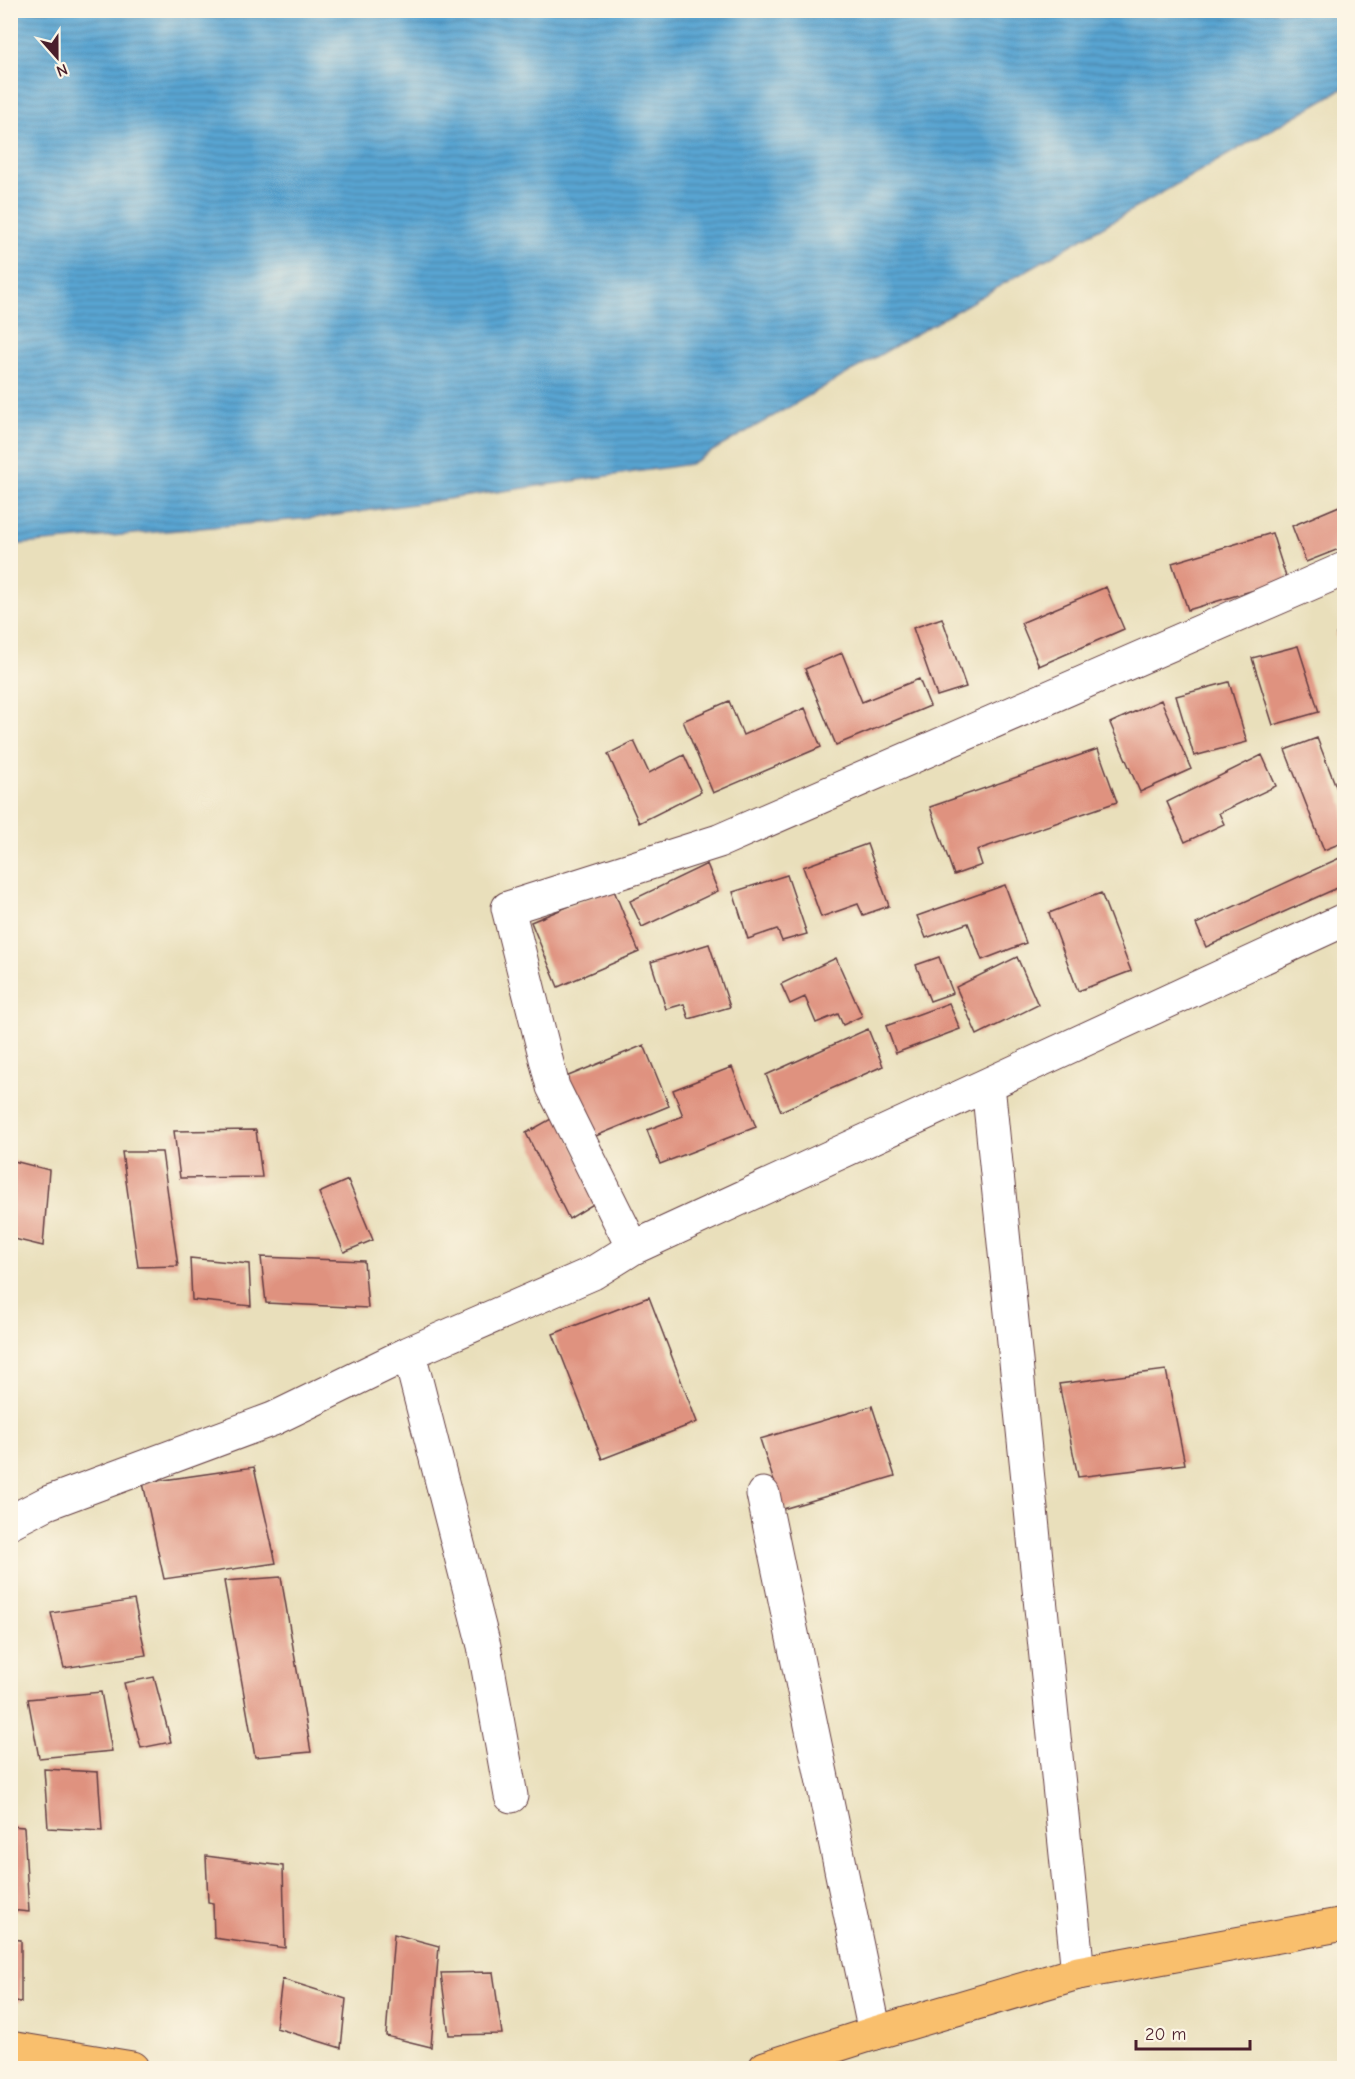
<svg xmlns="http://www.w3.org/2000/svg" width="1355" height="2079" font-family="'Comic Neue',sans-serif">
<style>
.water{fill:url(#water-rules);stroke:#51627e;stroke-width:1.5}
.building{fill:#df927f}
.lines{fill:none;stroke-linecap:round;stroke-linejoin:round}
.minor-casing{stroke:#623c41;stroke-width:35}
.major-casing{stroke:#623c41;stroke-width:35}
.minor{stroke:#fff;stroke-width:33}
.major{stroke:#f9bf6d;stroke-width:33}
</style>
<defs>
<pattern id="water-rules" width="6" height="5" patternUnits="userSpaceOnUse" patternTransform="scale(1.5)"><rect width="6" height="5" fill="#58a4d1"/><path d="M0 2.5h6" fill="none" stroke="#4b85aa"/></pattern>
</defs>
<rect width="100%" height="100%" fill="#fcf5e5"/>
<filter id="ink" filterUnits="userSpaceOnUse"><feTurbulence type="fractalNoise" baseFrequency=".0167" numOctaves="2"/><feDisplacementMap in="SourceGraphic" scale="12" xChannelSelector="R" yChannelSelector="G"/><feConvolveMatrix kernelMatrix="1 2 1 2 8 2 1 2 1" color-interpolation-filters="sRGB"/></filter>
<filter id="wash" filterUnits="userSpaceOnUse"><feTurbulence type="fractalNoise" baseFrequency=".008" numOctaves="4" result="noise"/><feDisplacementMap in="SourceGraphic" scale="24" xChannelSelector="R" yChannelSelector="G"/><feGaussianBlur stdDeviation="1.35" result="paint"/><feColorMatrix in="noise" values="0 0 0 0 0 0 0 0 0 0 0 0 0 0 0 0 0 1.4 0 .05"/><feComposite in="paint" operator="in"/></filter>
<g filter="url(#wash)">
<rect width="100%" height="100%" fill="#e9dfbb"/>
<path class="water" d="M11,10L1344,11V88L690,464L323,517L11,545Z"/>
<g id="blocks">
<path class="building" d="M1344,504V547L1306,562L1292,526Z
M1272,533L1287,580L1188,610L1172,563Z
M1106,587L1124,629L1039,666L1021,623Z
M942,618L966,687L937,696L913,628Z
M1344,630V655L1336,634Z
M1298,646L1319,712L1273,725L1252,658Z
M842,653L862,702L919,679L930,706L836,745L805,669Z
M1229,682L1247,742L1194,756L1176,696Z
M1161,700L1191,769L1140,792L1110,723Z
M729,701L743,735L805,708L821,747L713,793L683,721Z
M1317,738L1344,807V842L1324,850L1285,750Z
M634,741L649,773L684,755L701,792L639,823L608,754Z
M1098,749L1117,802L977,850L982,865L954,875L930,807Z
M1262,755L1276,786L1219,813L1224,824L1185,842L1167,802Z
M867,844L889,906L863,915L858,904L821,917L803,867Z
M1344,856V885L1206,947L1196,924Z
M707,864L718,891L642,927L630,901Z
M787,875L807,934L782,941L777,929L748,939L733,892Z
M1005,885L1026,943L982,960L968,923L926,938L917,916Z
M613,888L639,952L558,987L531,922Z
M1101,893L1131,971L1078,991L1049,913Z
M709,944L730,1007L689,1019L684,1004L666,1009L651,962Z
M939,957L953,993L930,1001L916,965Z
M1017,957L1038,1005L977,1035L956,987Z
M836,958L862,1016L843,1025L838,1014L816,1023L805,997L790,1004L781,984Z
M949,1003L960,1029L896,1053L886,1026Z
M868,1029L883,1066L781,1111L766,1075Z
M644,1045L669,1106L591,1138L566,1077Z
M732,1067L756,1127L660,1164L647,1130L683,1116L673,1090Z
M558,1115L600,1200L569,1219L526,1133Z
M256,1130L262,1177L180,1178L174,1131Z
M122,1152H162L178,1266L138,1267Z
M10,1160L49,1170L43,1246L10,1238Z
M348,1180L373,1240L344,1252L319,1193Z
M261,1257L364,1261L368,1308L266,1303Z
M190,1258L249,1264L251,1306L192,1300Z
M649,1297L697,1422L602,1459L553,1334Z
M1166,1370L1185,1464L1078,1477L1059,1384Z
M872,1406L895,1476L783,1509L760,1439Z
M254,1467L276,1563L164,1579L143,1483Z
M281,1577L311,1752L255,1757L224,1581Z
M134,1600L146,1655L64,1668L51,1613Z
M154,1677L171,1742L141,1748L124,1683Z
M101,1692L112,1751L39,1758L28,1699Z
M44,1769L98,1772L102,1831L48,1828Z
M10,1826L24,1827L29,1912L10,1910Z
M206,1856L283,1866L285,1948L214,1938L213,1903L208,1902Z
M394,1934L439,1946L431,2047L386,2036Z
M10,1939L21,1940V2002L10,2000Z
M493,1972L502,2034L449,2035L441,1973Z
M282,1979L346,1999L341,2048L276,2028Z"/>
</g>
</g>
<g filter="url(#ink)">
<use href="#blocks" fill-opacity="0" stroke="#623c41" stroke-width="1.5"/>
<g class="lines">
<g class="minor-casing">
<path id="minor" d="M988,1085L1078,1973
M633,1248L553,1087L508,908L719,841L1344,569
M409,1353L484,1646L511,1796
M763,1494L875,2033
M10,1522L47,1503L273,1419L409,1353L593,1273L633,1248L1344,920"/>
</g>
<g class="major-casing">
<path id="major" d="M10,2048L132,2068
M765,2068L875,2033L1078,1973L1344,1924"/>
</g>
<use href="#minor" class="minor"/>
<use href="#major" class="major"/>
</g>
</g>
<rect width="1355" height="2079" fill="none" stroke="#fcf5e5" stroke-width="36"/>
<g transform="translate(57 57) rotate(159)" stroke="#fcf5e5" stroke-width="4.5" paint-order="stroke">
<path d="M0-4.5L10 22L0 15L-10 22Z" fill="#4a1f2b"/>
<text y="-9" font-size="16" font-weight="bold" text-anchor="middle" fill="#4a1f2b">N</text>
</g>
<path d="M1136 2040v9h114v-9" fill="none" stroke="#4a1f2b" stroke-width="3"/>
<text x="1145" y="2040" font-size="18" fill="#4a1f2b" stroke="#fcf5e5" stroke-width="4.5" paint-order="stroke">20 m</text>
</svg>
